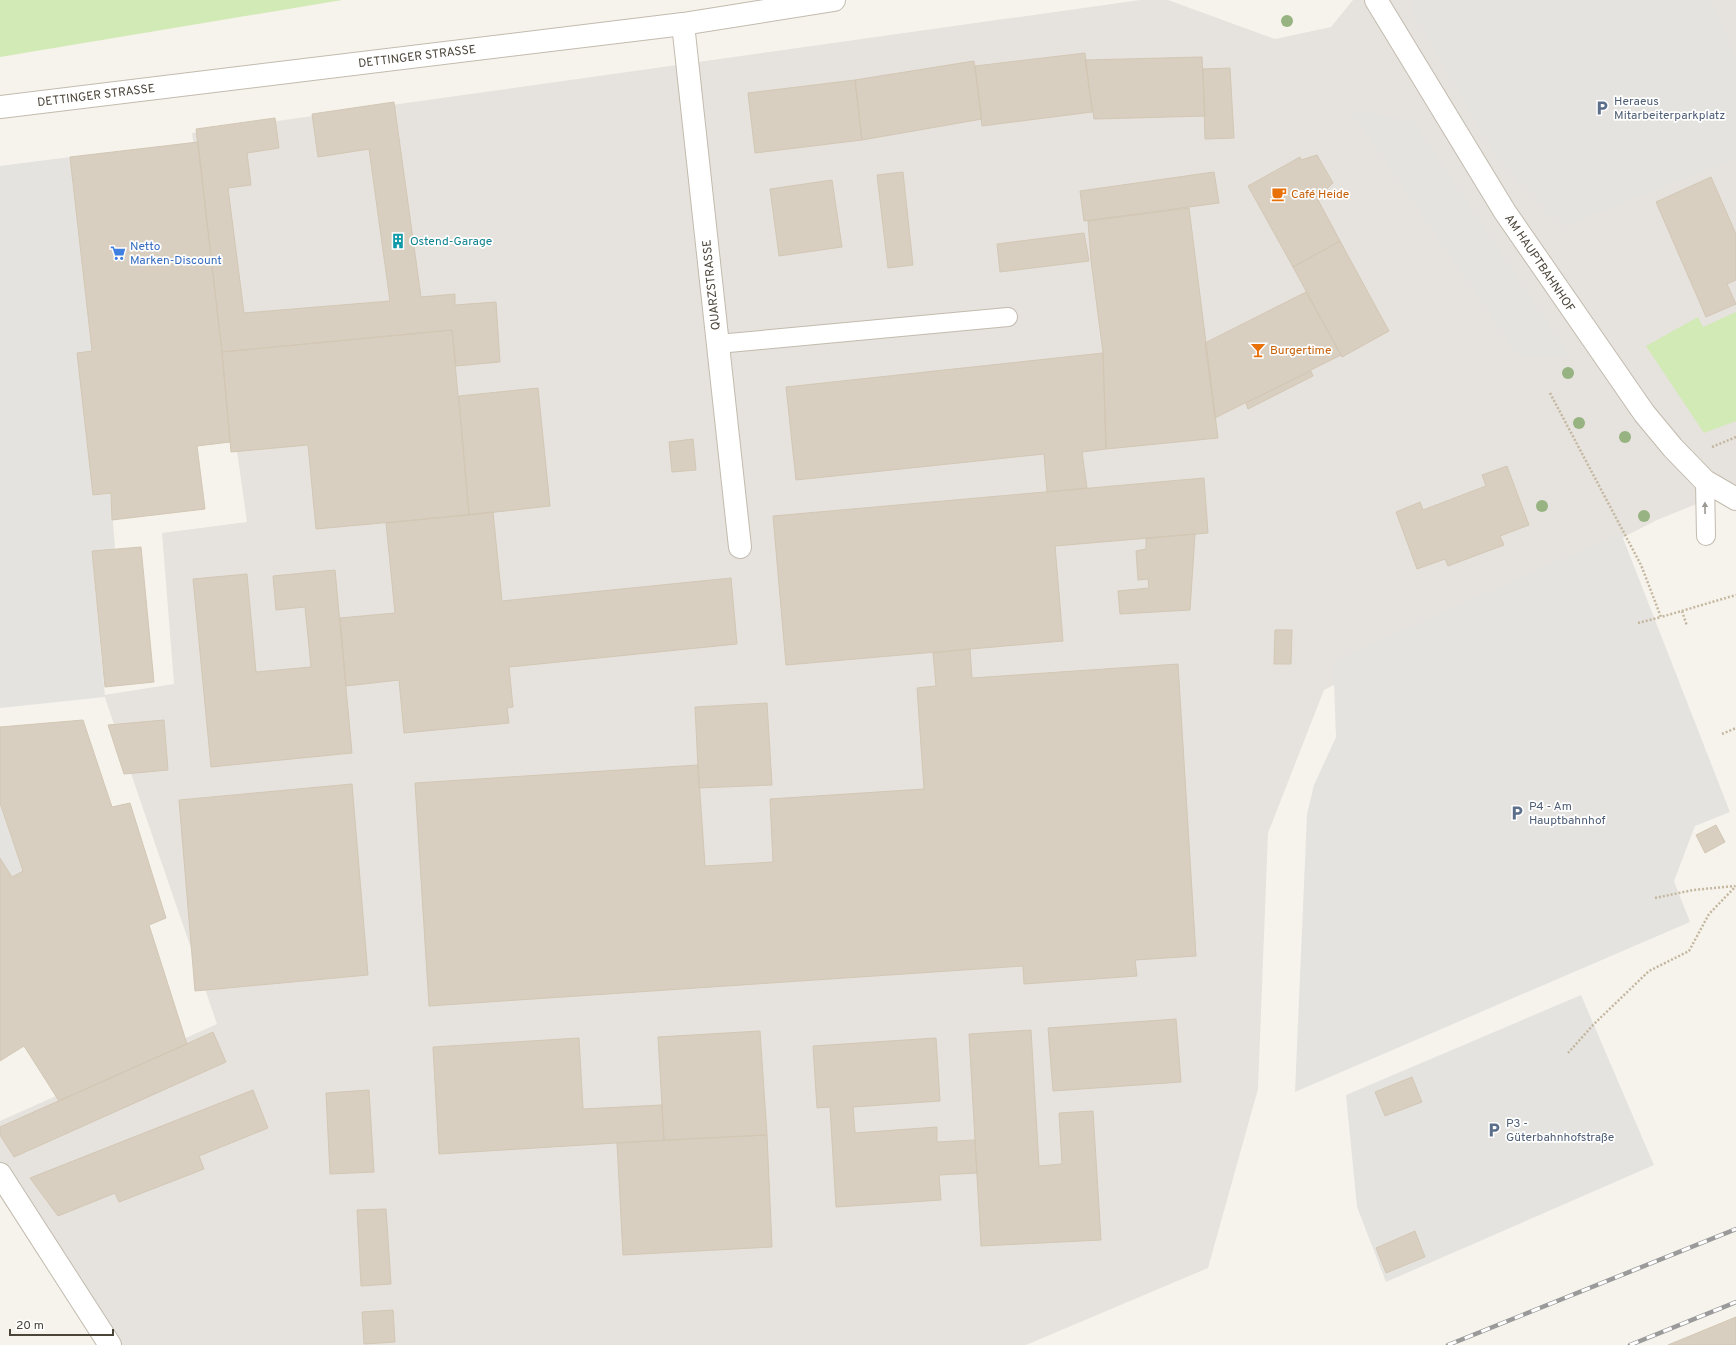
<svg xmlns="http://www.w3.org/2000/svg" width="1736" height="1345" font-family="Overpass,sans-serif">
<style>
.industrial{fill:#e6e2dd}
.green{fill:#d2eab5}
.parking{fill:#e5e3e0}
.building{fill:#d8cfc1;stroke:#d3c7b4}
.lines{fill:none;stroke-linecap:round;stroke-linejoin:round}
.service-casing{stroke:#c2bbae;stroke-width:20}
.minor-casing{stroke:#c2bbae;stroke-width:24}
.tertiary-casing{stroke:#c2bbae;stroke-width:24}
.path{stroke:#c4b79f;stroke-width:2.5;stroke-dasharray:2 2;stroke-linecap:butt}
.service{stroke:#fff;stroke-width:18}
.minor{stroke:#fff;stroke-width:22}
.tertiary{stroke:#fff;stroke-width:22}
.rail-casing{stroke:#9a9a9a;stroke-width:4.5}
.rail{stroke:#fff;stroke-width:3;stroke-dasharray:9;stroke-linecap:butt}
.tree{fill:#97b381}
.oneway{fill:#9c9892}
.labels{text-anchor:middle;stroke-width:3.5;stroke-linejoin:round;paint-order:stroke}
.street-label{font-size:12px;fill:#4b4439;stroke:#fff}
.service-label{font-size:12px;fill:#4e5e75;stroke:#fff;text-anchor:start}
.food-label{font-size:12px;fill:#c56008;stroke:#fff;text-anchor:start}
.culture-label{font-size:12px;fill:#0d838f;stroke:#fff;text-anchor:start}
.shop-label{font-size:12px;fill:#366cbe;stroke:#fff;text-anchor:start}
</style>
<rect width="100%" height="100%" fill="#f6f3ec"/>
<path class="industrial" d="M1140,0H1168L1275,39L1331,27L1353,0H1736V488L1657,520L1324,690L1268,833L1258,1089L1208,1268L1026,1345H110L0,1174V1121L217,1024L104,695L174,684L162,533L247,522L192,133Z"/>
<path class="green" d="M0,0H342L0,57Z
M1736,312V421L1704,433L1646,346L1698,317L1703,327Z"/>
<path class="parking" d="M1412,0H1711L1736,57V158L1563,227L1499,162L1413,13Z
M1350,110L1414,121L1571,358L1519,356Z
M70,157L92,351L77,353L111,493L115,549L92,552L105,697L0,708V166Z
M1621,533L1730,812L1695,826L1674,881L1690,922L1295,1092L1307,814L1314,785L1336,737L1333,661Z
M0,803L23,871L12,877L0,858Z
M1581,995L1654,1165L1386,1282L1357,1207L1346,1095Z"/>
<path class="building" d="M1085,53L1092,112L982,126L975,66Z
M1202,57L1205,116L1094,119L1085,60Z
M974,61L982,119L862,140L855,80Z
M1230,68L1234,138L1205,139L1203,69Z
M855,80L862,140L755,153L748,93Z
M394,102L421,297L455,294V305L496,302L500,362L456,366L452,330L222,352L196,129L275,118L279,148L247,153L251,185L228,188L244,313L390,301L369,149L318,157L312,114Z
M198,142L222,352L230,442L197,446L205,509L112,520L111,493L93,495L77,353L92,351L70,157Z
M1317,155L1333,183L1317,198L1340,241L1293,267L1248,186L1300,157L1301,160Z
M903,172L913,265L888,268L877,175Z
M1214,172L1219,203L1084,221L1080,191Z
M1711,177L1736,234V280L1727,284L1736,304L1706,317L1656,202Z
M832,180L842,247L779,256L770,189Z
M1189,208L1218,438L1106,449L1103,353L1091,260L1088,221Z
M1084,233L1089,261L1000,272L997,244Z
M1340,241L1389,331L1342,357L1293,267Z
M1306,292L1341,355L1215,418L1205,343Z
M452,330L469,515L316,529L308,445L231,452L222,352Z
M1103,353L1106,449L1082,452L1087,488L1047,492L1044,454L796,480L786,387Z
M1311,371L1313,376L1248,409L1246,403Z
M538,388L550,506L469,515L459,396Z
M693,439L696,470L672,472L669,442Z
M1507,466L1529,525L1500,536L1504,545L1448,566L1445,559L1417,569L1396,512L1420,502L1423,510L1486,486L1482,475Z
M1204,478L1208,533L1055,546L1063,641L786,665L773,516Z
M493,512L502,601L731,578L737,644L509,667L513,707L507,708L509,723L404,733L399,680L346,686L340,618L395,613L386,523Z
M1195,534L1190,610L1120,614L1118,591L1149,588L1148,579L1138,580L1136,551L1146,549V538Z
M141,547L154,682L105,687L92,551Z
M335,570L352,753L211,767L193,579L247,574L256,672L311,667L305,607L276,610L273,576Z
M1275,630H1292L1291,664H1274Z
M970,649L972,678L1178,664L1196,956L1135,960L1137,976L1024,984L1023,966L429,1006L415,783L698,765L705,866L773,862L770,799L924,789L917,688L936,686L933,653Z
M767,703L772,785L699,788L695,707Z
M83,720L112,807L130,803L166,918L149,925L187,1044L59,1101L24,1046L0,1061V858L12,877L23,871L0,803V727Z
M164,720L168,770L124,774L108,725Z
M352,784L368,975L195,991L179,800Z
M1716,825L1725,842L1705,853L1696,835Z
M1176,1019L1181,1082L1053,1091L1048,1028Z
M1031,1030L1039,1166L1062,1164L1059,1113L1093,1111L1101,1240L981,1246L969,1034Z
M760,1031L767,1135L664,1140L658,1037Z
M213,1032L226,1062L14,1157L0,1135V1127Z
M579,1038L583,1109L662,1105L664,1140L439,1154L433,1047Z
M936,1038L940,1101L853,1107L855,1133L937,1127V1142L975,1140L977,1173L939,1175L941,1200L836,1207L830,1107L817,1108L813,1046Z
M1412,1077L1422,1102L1385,1116L1375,1092Z
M253,1090L268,1128L199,1156L204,1169L119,1202L115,1193L58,1216L30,1178Z
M369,1090L374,1172L330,1174L326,1093Z
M767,1135L772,1247L623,1255L617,1143Z
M386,1209L391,1284L361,1286L357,1210Z
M1415,1231L1425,1257L1386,1273L1376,1248Z
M393,1310L395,1342L364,1344L362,1312Z
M1736,1317V1345H1668Z"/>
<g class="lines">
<g class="service-casing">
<path id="service" d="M718,344L1008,317
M1705,481L1706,536"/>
</g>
<g class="minor-casing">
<path id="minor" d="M1376,0L1505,212L1644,413L1673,448L1705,481L1736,499
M683,24L740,547
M0,1174L110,1345"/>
</g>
<g class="tertiary-casing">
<path id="tertiary" d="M0,107L683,24L834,0"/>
</g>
<path class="path" d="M1550,393L1641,565L1661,617L1736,595
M1712,447L1736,437
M1682,611L1687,626
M1638,623L1661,617
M1722,734L1736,728
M1655,898L1693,890L1735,886
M1568,1053L1594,1024L1649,971L1689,951L1709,914L1736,886"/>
<use href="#service" class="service"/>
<use href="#minor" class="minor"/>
<use href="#tertiary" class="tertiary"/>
<g class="rail-casing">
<path id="rail" d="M1448,1345L1736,1229
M1630,1345L1736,1302"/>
</g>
<use href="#rail" class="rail"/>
</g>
<g class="tree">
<circle cx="1287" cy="21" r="6"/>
<circle cx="1568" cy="373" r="6"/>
<circle cx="1579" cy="423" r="6"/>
<circle cx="1625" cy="437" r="6"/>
<circle cx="1542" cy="506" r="6"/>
<circle cx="1644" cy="516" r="6"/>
</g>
<defs><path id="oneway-solid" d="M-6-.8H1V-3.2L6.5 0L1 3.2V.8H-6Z"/></defs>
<use class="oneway" href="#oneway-solid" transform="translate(1705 508) rotate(-91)"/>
<defs>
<g id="parking-bare" transform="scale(1.2)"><path d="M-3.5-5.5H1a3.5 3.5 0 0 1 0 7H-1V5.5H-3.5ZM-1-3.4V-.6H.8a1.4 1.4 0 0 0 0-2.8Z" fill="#5c6f8a" stroke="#fff" stroke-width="2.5" paint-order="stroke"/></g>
<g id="cafe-bare" transform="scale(1.2)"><path d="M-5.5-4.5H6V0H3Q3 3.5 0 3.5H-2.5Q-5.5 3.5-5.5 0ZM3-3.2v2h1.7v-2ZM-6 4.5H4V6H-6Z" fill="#e8710a" stroke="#fff" stroke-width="2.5" paint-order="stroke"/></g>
<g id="building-bare" transform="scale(1.2)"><path d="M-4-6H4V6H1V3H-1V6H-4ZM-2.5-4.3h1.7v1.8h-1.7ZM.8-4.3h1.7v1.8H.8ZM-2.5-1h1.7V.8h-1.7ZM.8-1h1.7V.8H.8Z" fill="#0f9aa8" stroke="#fff" stroke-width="2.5" paint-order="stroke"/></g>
<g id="supermarket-bare" transform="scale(1.2)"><path d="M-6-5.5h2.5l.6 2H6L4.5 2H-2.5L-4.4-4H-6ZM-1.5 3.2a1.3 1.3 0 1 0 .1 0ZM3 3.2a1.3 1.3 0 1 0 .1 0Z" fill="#3f7fe0" stroke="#fff" stroke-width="2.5" paint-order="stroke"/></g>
<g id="bar-bare" transform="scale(1.2)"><path d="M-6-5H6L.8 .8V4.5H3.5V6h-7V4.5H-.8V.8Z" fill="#e8710a" stroke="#fff" stroke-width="2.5" paint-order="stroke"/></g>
</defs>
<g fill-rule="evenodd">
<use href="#parking-bare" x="1602" y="108"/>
<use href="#cafe-bare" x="1279" y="194"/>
<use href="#building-bare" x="398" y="241"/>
<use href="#supermarket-bare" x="118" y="253"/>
<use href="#bar-bare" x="1258" y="350"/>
<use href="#parking-bare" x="1517" y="813"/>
<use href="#parking-bare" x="1494" y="1130"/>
</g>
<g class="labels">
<g class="street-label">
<text transform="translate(417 56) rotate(-7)" y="4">DETTINGER STRASSE</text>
<text transform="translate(96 95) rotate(-7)" y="4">DETTINGER STRASSE</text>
<text transform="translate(1540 263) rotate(56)" y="4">AM HAUPTBAHNHOF</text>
<text transform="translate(711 285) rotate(-96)" y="4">QUARZSTRASSE</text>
</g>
<g class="service-label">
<text x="1614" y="105">Heraeus<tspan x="1614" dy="14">Mitarbeiterparkplatz</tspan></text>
<text x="1529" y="810">P4 - Am<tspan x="1529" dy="14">Hauptbahnhof</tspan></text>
<text x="1506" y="1127">P3 -<tspan x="1506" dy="14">Güterbahnhofstraße</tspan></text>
</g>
<g class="food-label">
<text x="1291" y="198">Café Heide</text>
<text x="1270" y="354">Burgertime</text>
</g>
<g class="culture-label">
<text x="410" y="245">Ostend-Garage</text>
</g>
<g class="shop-label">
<text x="130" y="250">Netto<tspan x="130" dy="14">Marken-Discount</tspan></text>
</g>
</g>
<path d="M10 1329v6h103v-6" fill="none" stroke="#4b4439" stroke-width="2"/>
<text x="16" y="1329" font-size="12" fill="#4b4439" stroke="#ffffff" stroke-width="3" paint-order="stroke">20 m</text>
</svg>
